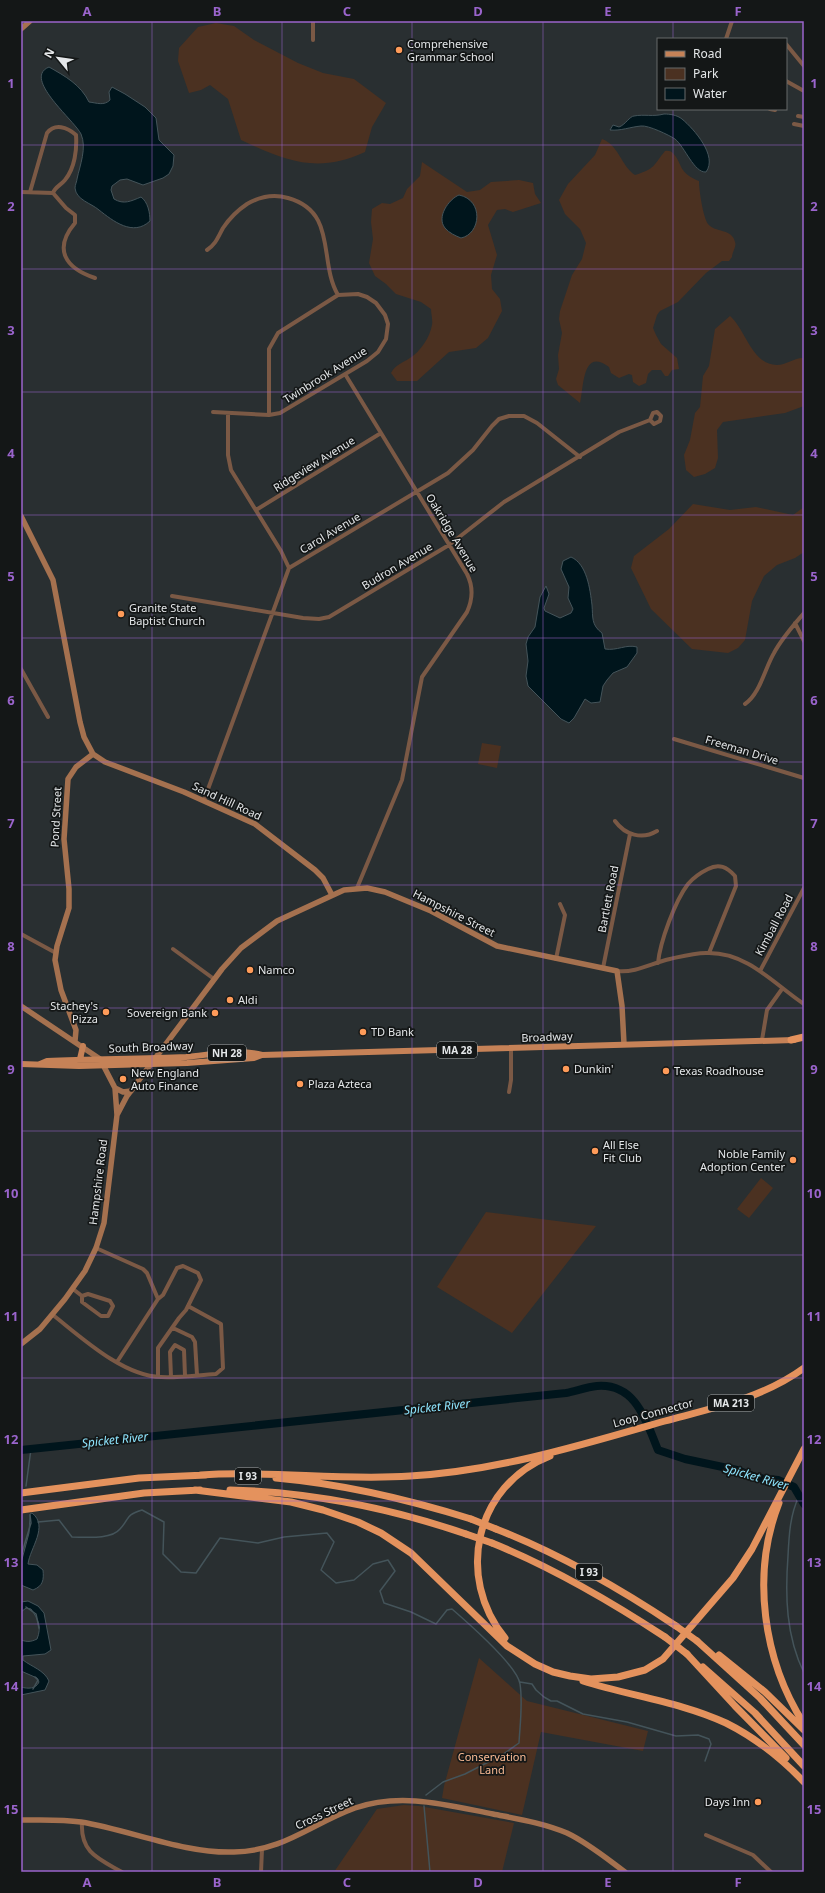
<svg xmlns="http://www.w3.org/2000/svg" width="825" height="1893" font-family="'Noto Sans',sans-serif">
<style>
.green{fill:#4b3121}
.water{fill:#00151c;stroke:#44545a}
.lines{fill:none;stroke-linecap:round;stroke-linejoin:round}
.stream{stroke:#44545a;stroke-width:1.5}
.river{stroke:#00151c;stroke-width:8}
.street{stroke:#7b5945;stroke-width:4}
.secondary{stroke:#a5714f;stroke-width:5.5}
.primary{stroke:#c68257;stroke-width:6}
.highway{stroke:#e4925d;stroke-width:7}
.highway-bridge{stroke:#e4925d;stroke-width:7}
.grid{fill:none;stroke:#9a64cc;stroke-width:1;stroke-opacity:0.55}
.poi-dot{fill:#fe9b59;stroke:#141717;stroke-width:1.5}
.labels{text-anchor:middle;stroke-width:3.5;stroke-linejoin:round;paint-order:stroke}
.shield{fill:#141717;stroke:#a6a9aa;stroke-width:1}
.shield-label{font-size:10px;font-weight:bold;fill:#e4e7e9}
.poi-label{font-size:11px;fill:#e4e7e9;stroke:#141717;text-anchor:start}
.street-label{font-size:11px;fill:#e4e7e9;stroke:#141717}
.park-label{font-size:11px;fill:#fcbc95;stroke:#141717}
.water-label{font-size:12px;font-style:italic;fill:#8de4fd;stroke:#141717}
.neatline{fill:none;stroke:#9a64cc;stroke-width:1.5}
.grid-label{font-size:13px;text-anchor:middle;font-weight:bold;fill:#9a64cc}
</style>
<rect width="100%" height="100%" fill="#292f31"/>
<path class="green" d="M216,23L234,26L254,40L298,63L323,73L354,79L386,103L372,127L365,152C317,174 286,161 241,140L228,99L210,85L201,90L189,93L178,61L179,48L198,27Z
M602,139C619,145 621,166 635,175C655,169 653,166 665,151C675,148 679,164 683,170C686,175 694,179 699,181C699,190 703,217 708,224C715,233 732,228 735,242C737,246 732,252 732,257L729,261H722L706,273L678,302L660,311L657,315L653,328L656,335L661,344L677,358L679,369L672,370L668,376H665L661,370H652L648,374L646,383L639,386L633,382L632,375L629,374L619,378L611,373L609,367C582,347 584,387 580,403L558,385L556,379L559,369L558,355L562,333L559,319L560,311L572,275L582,259L586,243L580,229L565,214L559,200L568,184L595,155Z
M422,162L467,192L480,190L491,182L519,180L533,183L535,194L541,203L513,212L505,209L497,210L488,225L497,255L491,275L492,289L500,299L502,311L488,338L476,348L449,352L417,381H397L391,373C396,364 401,364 410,358C420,352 430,337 432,325C433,320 431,314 431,309L421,302L396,294L386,284L375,276L369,263L373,239L371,222L372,209L382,203L390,204L403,198L407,189L420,176Z
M730,316C746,330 752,365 777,365C786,365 796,357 804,358V406L785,413L723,422L717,430L718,458L715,468L705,474L694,477L686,470L684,455L690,440L695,413L700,407L703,376L709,366L715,329Z
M693,504L730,510L756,507L793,515L804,507V552L795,558L777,565L764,576L752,601L745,640L738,648L728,653L692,649L651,609L631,568L634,556L669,529Z
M482,743L501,746L497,768L478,764Z
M761,1178L773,1188L749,1218L737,1209Z
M486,1212L596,1226L512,1333L437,1287Z
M479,1658L527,1701L648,1731L643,1751L541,1732L522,1815L442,1798L444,1786Z
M404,1805L419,1806L514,1823L502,1872H334L377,1809Z"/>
<path class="water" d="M49,67C65,76 81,85 89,102C97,103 104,106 110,100L109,92L112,87L125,94L145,107L156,118L159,140L174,155L173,166L169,174L163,178L143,185L127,179L120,180L112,186L111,190L114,199C124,205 131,201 141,197C148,202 150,213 150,221C133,237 113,221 99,210C91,203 76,200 75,188C75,185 77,181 77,179C80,165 87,148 81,134C74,120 22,78 49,67Z
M664,114C670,114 677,115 682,119C694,129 718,156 706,172C694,173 685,147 675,139C669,135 648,125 641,126C630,127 621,131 610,130L613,125L619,127C625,125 630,116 634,116C644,114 653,117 664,114Z
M459,195C484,200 481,234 461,238C456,236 449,233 445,228C436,217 449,199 459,195Z
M571,557C587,564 590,589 592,605C593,617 591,625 602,633L605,649C617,651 626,644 637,647V653L627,667L613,673L607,680L603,686L600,702L591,703L585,699L574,718L569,723L561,719L528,686L526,676L528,661L526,644L528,637L535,627L540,597L546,586L549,594L544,608L545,611L560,618L571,613L573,609L568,598L569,587L561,569L563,561Z
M32,1513C49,1526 30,1548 28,1564L37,1565L43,1570C44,1580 43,1586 33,1590L21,1585V1563L29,1533L30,1514Z
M28,1601L38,1606L44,1613L51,1650L45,1654L23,1656V1660C32,1667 44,1670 49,1681L45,1690L21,1695V1687C28,1689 36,1689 39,1682L37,1678L21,1671V1640C27,1642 31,1642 37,1639C42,1627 38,1619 31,1609L26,1608L21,1612V1602Z"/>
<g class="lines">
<path class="stream" d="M26,1486L31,1449
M799,1496C790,1515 789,1535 788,1556C785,1596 786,1636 804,1673
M38,1522L59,1520L72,1537C85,1537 111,1540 120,1529C131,1517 124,1516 142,1510L164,1522L163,1554L181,1572L196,1573L220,1538L258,1543L284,1537L327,1533L334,1542L321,1570L336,1583L354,1580L373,1564L388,1560L395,1571L380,1591L384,1603L411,1612L436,1624L447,1610L452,1609C467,1622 517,1666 520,1684C523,1703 520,1724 519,1743L502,1755L465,1774L443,1782L426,1795
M21,1556L31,1523L30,1515
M26,1607L36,1614L39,1628
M520,1682L532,1684L536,1690L544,1697L551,1701H557L583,1714L627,1722L676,1736L698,1735L709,1739L711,1744L705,1761
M33,1689L38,1680L35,1677
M424,1806L430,1872"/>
<path class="river" d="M21,1450L566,1393C576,1391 587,1387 597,1386C636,1383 646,1421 658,1450L685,1459L737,1470L758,1478L778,1480L794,1487L804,1504"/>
<path class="street" d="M726,39L732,21
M313,40V21
M786,44L804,66
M786,81L804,91
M770,109L775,110
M798,116L804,117
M794,124L804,126
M21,192L53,193L66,208L75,215V223C53,249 65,268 95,278
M30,192L47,133C55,123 67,127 76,135C77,149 75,168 65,180C61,185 55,187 53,193
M207,250C216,244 218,237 223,228C229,219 238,210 247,204C259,197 274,194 288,198C338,212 318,261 338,295
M345,374L467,574C473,586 473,599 467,612L422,677L402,780L357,888
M213,412L269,415L280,413L367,361L378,352L386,339L388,324L385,315L376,303L367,297L358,294L338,295L278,333L269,349V415
M228,413V455L231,470L281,551L289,568
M256,510L381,433
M172,596L303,618L319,619L329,617L449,545L504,502L619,432L650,420L654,424L660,421L661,416L657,412L653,413L650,420
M795,623L804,641
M21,669L48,717
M745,704C760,694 765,668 774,653C782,638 793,626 804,613
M674,739L804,778
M204,800L289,568L448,473L473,450L492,426L499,419L509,416H524L537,423L580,457
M615,821C625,835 642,840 657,831
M21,934L56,953
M173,949L214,979
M556,959L565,915L560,904
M658,963C660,942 675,901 688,884C693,878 700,873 708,869C719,863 727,867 735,876L736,886L709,953
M603,968L630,834
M617,971C636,973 652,963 670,959C683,956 697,952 709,953C748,953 774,984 804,1004
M760,971L804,888
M762,1040L767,1010L782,989
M509,1092L511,1080V1048
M96,1248L143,1269L147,1273L158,1299L163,1295L177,1268L183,1266L198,1273L201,1280L186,1310L179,1318L158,1348V1377
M73,1289L82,1296
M88,1294L110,1301L113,1306L108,1316H101L82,1302V1296Z
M53,1315C82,1338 123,1376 161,1377C179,1378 198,1375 216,1374L223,1368L221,1324L188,1306
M173,1328L192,1337L195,1342L197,1375
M117,1362L158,1299
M171,1377L170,1352L175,1345L184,1350L185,1376
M82,1822C80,1853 99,1859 122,1872
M706,1835L753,1855L771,1872
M261,1872L262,1849"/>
<path class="secondary" d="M21,29L30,21
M21,516L53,580L80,722L84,737L93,754L105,762L184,792L255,824L315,870L323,878L332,895
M21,1006L100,1059L115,1088L117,1115L104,1223L96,1248L85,1271L65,1299L40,1329L21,1344
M75,1041L76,1030L61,990L55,960L57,946L69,908V889L64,839L68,779L76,767L93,754
M115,1088L123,1092L131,1091
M117,1115L127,1096L222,969L241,948L277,921L344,890L367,888L385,892L431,911L497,946L617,971L622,1006L624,1044
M21,1820C41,1820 61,1819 81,1822C130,1830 185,1854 234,1852C284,1851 311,1824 355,1808C401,1792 447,1805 493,1814C518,1819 543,1823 567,1833C588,1843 606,1858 625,1872"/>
<path class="primary" d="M80,1059L83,1046
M21,1064L79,1066L187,1063L254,1058L262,1055
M40,1064L47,1061C93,1059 140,1059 186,1057C210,1055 238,1048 262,1055L794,1040"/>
<path class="highway" d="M791,1040L804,1037
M201,1475C271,1470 340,1481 410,1476C497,1471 582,1445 665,1421C713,1408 763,1398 804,1368
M276,1478C343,1484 407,1499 471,1519
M195,1490L291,1502L323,1510L358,1522L381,1533L411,1553L507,1646L535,1664L553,1672L570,1676L591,1679L618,1677L645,1670L663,1659L733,1578L752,1549L804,1449
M230,1490C311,1492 390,1508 466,1534
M21,1493L139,1478L206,1475
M779,1503C751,1574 763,1660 804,1724
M21,1510L144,1493L200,1490
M496,1529C560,1554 619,1588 676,1626
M492,1543C554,1568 610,1601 665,1637
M505,1638C455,1577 475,1485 550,1456
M697,1641L760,1698L804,1745
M687,1654L735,1706L786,1758
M719,1655L765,1692L804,1730
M703,1667L755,1713L804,1766
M583,1681C630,1696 681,1702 726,1723C756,1738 781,1758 804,1782"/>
<path class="highway-bridge" d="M471,1519L496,1529
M466,1534L492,1543
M676,1626L697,1641
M665,1637L687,1654"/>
</g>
<path class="grid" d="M152,21V1872M282,21V1872M412,21V1872M543,21V1872M673,21V39M673,109V1872M21,145H804M21,269H804M21,392H804M21,515H804M21,638H804M21,762H804M21,885H804M21,1008H804M21,1131H804M21,1255H804M21,1378H804M21,1501H804M21,1624H804M21,1748H804"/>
<g class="poi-dot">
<circle cx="399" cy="50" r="4"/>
<circle cx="121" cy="614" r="4"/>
<circle cx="250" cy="970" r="4"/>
<circle cx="230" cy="1000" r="4"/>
<circle cx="106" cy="1012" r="4"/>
<circle cx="215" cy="1013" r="4"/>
<circle cx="363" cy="1032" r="4"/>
<circle cx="566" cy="1069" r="4"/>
<circle cx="666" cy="1071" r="4"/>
<circle cx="123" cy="1079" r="4"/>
<circle cx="300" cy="1084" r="4"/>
<circle cx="595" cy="1151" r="4"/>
<circle cx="793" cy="1160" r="4"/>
<circle cx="758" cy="1802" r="4"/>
</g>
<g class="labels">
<g class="shield">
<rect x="437" y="1042" width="40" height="16" rx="3"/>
<rect x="208" y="1045" width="38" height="16" rx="3"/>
<rect x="708" y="1395" width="46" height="16" rx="3"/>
<rect x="235" y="1468" width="26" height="16" rx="3"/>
<rect x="576" y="1564" width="26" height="16" rx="3"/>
</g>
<g class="shield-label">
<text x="457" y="1054">MA 28</text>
<text x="227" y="1057">NH 28</text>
<text x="731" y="1407">MA 213</text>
<text x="248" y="1480">I 93</text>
<text x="589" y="1576">I 93</text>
</g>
<g class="poi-label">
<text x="407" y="48">Comprehensive<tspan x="407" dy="13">Grammar School</tspan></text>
<text x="129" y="612">Granite State<tspan x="129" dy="13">Baptist Church</tspan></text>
<text x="258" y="974">Namco</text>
<text x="238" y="1004">Aldi</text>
<text x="98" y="1010" text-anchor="end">Stachey's<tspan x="98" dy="13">Pizza</tspan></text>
<text x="207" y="1017" text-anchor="end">Sovereign Bank</text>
<text x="371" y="1036">TD Bank</text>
<text x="574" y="1073">Dunkin'</text>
<text x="674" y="1075">Texas Roadhouse</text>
<text x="131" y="1077">New England<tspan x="131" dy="13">Auto Finance</tspan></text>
<text x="308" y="1088">Plaza Azteca</text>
<text x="603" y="1149">All Else<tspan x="603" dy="13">Fit Club</tspan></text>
<text x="785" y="1158" text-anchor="end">Noble Family<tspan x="785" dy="13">Adoption Center</tspan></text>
<text x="750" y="1806" text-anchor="end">Days Inn</text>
</g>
<g class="street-label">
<text transform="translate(325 375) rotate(-32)" y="4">Twinbrook Avenue</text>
<text transform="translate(314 464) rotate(-32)" y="4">Ridgeview Avenue</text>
<text transform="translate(330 533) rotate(-31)" y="4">Carol Avenue</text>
<text transform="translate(452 533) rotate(59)" y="4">Oakridge Avenue</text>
<text transform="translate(397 566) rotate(-31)" y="4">Budron Avenue</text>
<text transform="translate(742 750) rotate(17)" y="4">Freeman Drive</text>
<text transform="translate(227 801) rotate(25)" y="4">Sand Hill Road</text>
<text transform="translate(56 817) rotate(-87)" y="4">Pond Street</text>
<text transform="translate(608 899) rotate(-79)" y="4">Bartlett Road</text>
<text transform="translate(454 913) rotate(27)" y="4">Hampshire Street</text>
<text transform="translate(774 925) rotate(-62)" y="4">Kimball Road</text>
<text transform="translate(547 1037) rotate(-2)" y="4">Broadway</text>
<text transform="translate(151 1047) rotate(-2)" y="4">South Broadway</text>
<text transform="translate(98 1182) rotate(-83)" y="4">Hampshire Road</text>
<text transform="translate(653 1413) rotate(-15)" y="4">Loop Connector</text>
<text transform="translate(324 1813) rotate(-25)" y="4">Cross Street</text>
</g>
<g class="park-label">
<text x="492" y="1761">Conservation<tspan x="492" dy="13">Land</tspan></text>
</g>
<g class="water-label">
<text transform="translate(437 1407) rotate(-6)" y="4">Spicket River</text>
<text transform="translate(115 1440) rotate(-6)" y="4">Spicket River</text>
<text transform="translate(756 1477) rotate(16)" y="4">Spicket River</text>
</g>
</g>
<rect width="825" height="1893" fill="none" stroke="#141717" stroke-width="44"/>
<rect x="657" y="38" width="130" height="72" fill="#141717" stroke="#676a6b"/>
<rect x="665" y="51" width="20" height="6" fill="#c68257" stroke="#676a6b"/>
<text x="693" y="58" font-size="12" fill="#e4e7e9">Road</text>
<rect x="665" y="68" width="20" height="12" fill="#4b3121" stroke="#676a6b"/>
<text x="693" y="78" font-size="12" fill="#e4e7e9">Park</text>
<rect x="665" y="88" width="20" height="12" fill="#00151c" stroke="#676a6b"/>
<text x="693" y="98" font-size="12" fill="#e4e7e9">Water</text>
<g transform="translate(58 58) rotate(299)" stroke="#141717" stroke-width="3" paint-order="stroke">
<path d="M0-3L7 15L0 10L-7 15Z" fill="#e4e7e9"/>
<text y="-6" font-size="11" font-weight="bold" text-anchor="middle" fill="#e4e7e9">N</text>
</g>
<rect x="22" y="22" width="781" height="1849" class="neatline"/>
<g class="grid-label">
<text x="87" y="16">A</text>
<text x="217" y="16">B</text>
<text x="347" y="16">C</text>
<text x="478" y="16">D</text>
<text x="608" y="16">E</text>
<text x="738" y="16">F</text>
<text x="11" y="88">1</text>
<text x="814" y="88">1</text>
<text x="11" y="211">2</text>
<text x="814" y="211">2</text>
<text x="11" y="335">3</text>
<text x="814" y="335">3</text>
<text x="11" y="458">4</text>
<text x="814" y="458">4</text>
<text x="11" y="581">5</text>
<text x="814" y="581">5</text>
<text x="11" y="705">6</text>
<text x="814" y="705">6</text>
<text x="11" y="828">7</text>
<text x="814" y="828">7</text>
<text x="11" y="951">8</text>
<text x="814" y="951">8</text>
<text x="11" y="1074">9</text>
<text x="814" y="1074">9</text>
<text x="11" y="1198">10</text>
<text x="814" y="1198">10</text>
<text x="11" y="1321">11</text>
<text x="814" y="1321">11</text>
<text x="11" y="1444">12</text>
<text x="814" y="1444">12</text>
<text x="11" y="1567">13</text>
<text x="814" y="1567">13</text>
<text x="11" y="1691">14</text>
<text x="814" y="1691">14</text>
<text x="11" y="1814">15</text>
<text x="814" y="1814">15</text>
<text x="87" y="1887">A</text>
<text x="217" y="1887">B</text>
<text x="347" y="1887">C</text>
<text x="478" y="1887">D</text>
<text x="608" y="1887">E</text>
<text x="738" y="1887">F</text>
</g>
</svg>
